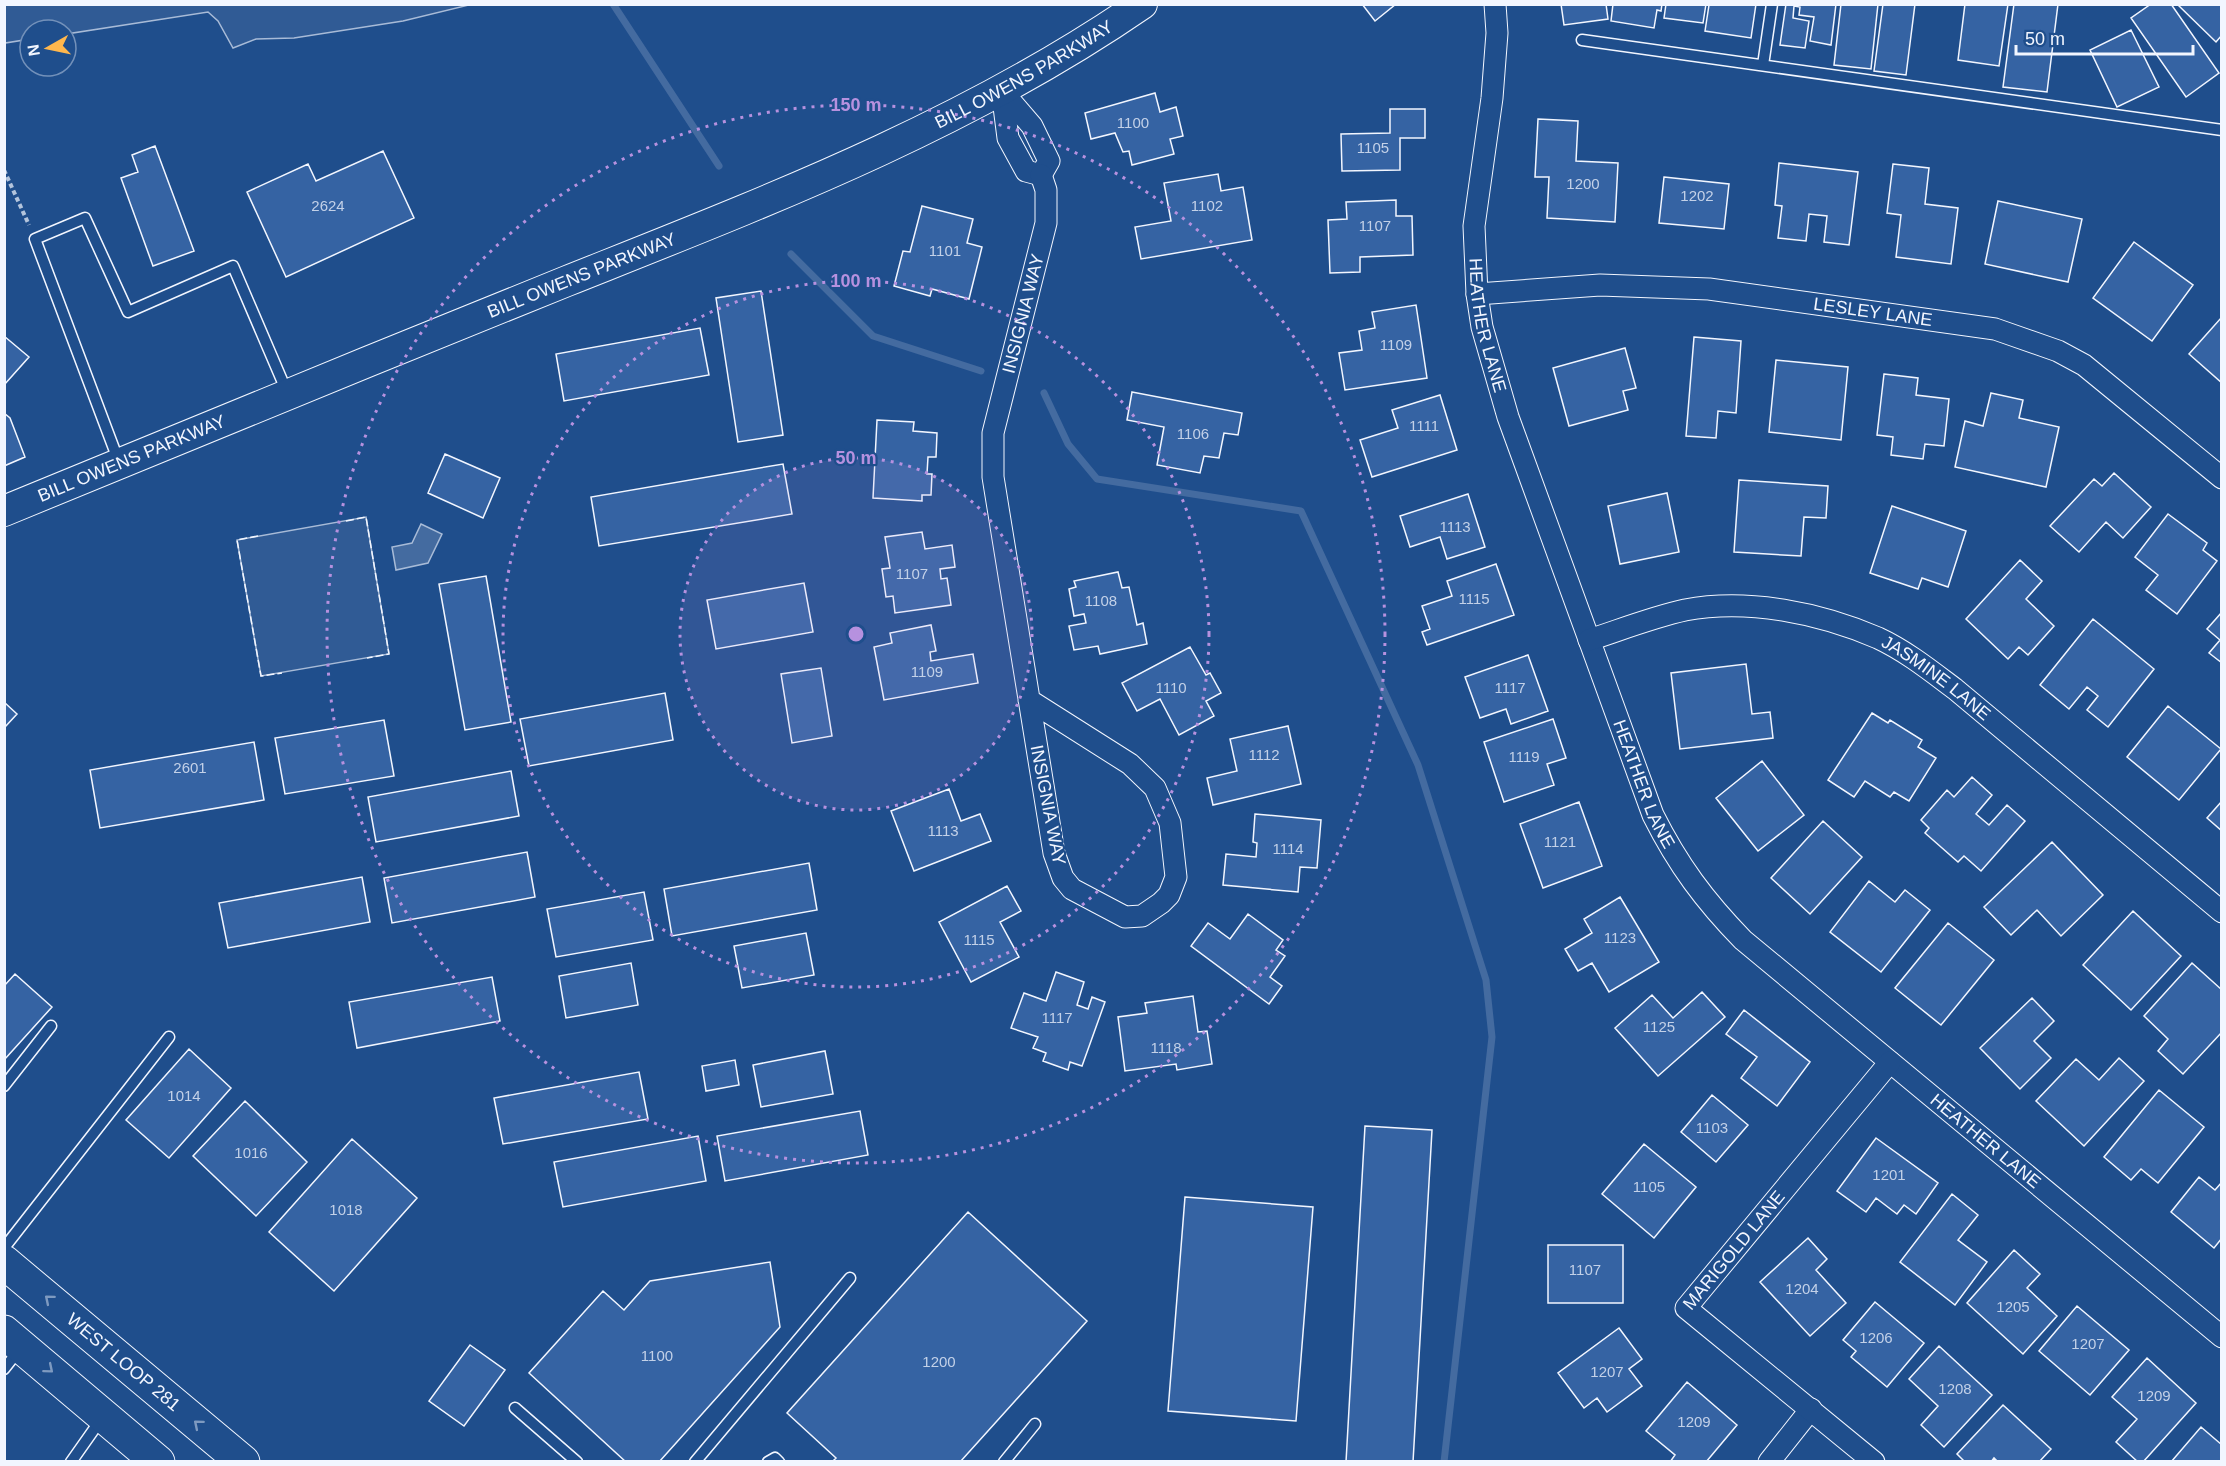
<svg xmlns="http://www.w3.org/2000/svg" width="2226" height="1466" font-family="Arial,sans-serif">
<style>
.built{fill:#305b95;stroke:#a8bbd7;stroke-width:1.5}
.water{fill:#446ba0;stroke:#a8bbd7;stroke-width:1.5}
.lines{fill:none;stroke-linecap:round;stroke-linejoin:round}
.stream{stroke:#446ba0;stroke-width:7}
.building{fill:#3563a3;stroke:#f2f6ff;stroke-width:1.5}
.lane-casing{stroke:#f2f6ff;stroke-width:13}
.street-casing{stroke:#f2f6ff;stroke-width:23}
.secondary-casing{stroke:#f2f6ff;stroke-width:32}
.highway-casing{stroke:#f2f6ff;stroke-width:35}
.path{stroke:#b3c4dc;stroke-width:4;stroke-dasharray:4.5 3;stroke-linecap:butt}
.lane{stroke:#1f4e8c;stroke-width:10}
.street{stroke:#1f4e8c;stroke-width:21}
.secondary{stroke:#1f4e8c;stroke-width:30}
.highway{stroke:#1f4e8c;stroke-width:33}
.fence{stroke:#f2f6ff;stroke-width:1.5;stroke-dasharray:8 3;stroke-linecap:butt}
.oneway{stroke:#7e9ac0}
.ring{fill:none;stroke:#b691df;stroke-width:3;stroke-dasharray:3 6}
.labels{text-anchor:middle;stroke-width:4.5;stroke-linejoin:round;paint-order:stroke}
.number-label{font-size:15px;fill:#c3d1e8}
.street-label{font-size:18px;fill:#f2f6ff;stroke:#1f4e8c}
.centre{fill:#b691df;stroke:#1f4e8c;stroke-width:3}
.ring-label{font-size:18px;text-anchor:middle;font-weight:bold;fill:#b691df;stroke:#1f4e8c;stroke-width:4.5;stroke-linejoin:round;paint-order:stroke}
</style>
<rect width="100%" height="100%" fill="#1f4e8c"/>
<path class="built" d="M5,4H469V5L403,21L294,38L256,39L233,48L218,21L208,12L66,34V30H30V39L5,43Z
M366,517L389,654L261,676L237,540Z"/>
<path class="water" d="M421,524L442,534L428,563L396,570L392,547L412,543Z"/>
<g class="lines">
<path class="stream" d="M613,4L719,166
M791,254L873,336L981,371
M1044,393L1068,444L1097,479L1301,511L1418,765L1486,980L1492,1037L1444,1462"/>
</g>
<path class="building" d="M1362,4H1396L1375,21Z
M1561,4H1606L1608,19L1564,25Z
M1613,4H1662L1661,11L1657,10L1654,28L1611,21Z
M1666,4H1706L1703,23L1664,18Z
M1715,4H1756L1751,38L1705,31L1709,5Z
M1786,4H1836L1831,45L1810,41L1814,17L1799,15L1800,7L1794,6L1793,18L1809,21L1805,48L1780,45Z
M1841,4H1878L1871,69L1834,65Z
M1883,4H1915L1906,75L1874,71Z
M1965,4H2008L1999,66L1958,60Z
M2014,4H2058L2047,92L2003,87Z
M2151,4H2171L2219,73L2186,97L2131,18Z
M2177,4H2222V35L2216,42Z
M2131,30L2159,87L2117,107L2090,50Z
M1155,93L1160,112L1176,107L1183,136L1170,139L1174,154L1132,165L1129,151L1123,152L1115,133L1091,139L1085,113Z
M1390,109H1425V138H1400V170L1342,171L1341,134L1390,133Z
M1538,119L1578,121L1576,161L1618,163L1615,222L1547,218L1549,177H1535Z
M155,146L194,251L153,266L121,178L138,172L132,155Z
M383,151L414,218L286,277L247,192L308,164L316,181Z
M1779,163L1858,172L1849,245L1824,242L1827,216L1809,214L1806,241L1778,238L1782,206L1775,205Z
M1893,164L1929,168L1925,204L1958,208L1951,264L1896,257L1901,215L1887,213Z
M1218,174L1221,191L1243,187L1252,240L1141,259L1135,227L1171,221L1164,183Z
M1664,177L1729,184L1724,229L1659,223Z
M1396,200V216H1412L1413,255L1360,257V272L1330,273L1328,220L1347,219L1346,202Z
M1998,201L2082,219L2068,282L1985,264Z
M922,206L973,219L967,243L982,247L969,299L932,289L930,296L894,286L903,251L910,252Z
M2134,242L2193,285L2152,341L2093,298Z
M761,291L783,435L738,442L716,298Z
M1416,305L1427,378L1345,390L1339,353L1362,350L1359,331L1375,328L1372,312Z
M2221,318L2222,319V383L2189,354Z
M700,328L709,375L564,401L556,354Z
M4,336L29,357L4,385Z
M1694,337L1741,341L1736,413L1718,411L1716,438L1686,436Z
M1625,348L1636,388L1623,391L1628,410L1569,426L1553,368Z
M1776,360L1848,367L1841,440L1769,432Z
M1884,374L1918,378L1916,395L1949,399L1944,446L1925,444L1923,459L1891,455L1893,437L1877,435Z
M1132,392L1242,413L1238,435L1224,433L1219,458L1204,456L1200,473L1157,465L1164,427L1127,420Z
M1991,393L2023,400L2019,418L2059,427L2046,487L1955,467L1965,421L1983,426Z
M1440,395L1457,450L1372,477L1360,440L1398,428L1392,410Z
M4,413L10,418L25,457L4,466Z
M877,420L914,422L913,431L937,433L936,457H928L927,474H932L931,495H922V501L873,498Z
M445,454L500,478L483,518L428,493Z
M783,464L792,514L599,546L591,497Z
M2114,473L2151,507L2123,538L2106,522L2079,552L2050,526L2094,479L2102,486Z
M1739,480L1828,486L1826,518L1804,517L1801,556L1734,552Z
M1667,493L1679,552L1620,564L1608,506Z
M1468,494L1485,547L1447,559L1440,537L1410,547L1400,516Z
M1892,506L1966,531L1948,587L1922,578L1918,589L1870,573Z
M2168,514L2207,543L2203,550L2217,561L2177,614L2146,590L2158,575L2135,557Z
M922,532L925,549L952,545L955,567L940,569L941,579L947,578L951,605L895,613L893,596L886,597L882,569L890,568L885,537Z
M2020,560L2042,581L2026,599L2054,626L2028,655L2019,647L2008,659L1966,619Z
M1496,564L1514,615L1427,645L1422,632L1430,629L1422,606L1452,596L1447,581Z
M1118,572L1122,588L1129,587L1137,625L1143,623L1147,644L1100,654L1098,646L1074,650L1069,626L1086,623L1084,614L1074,616L1069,589L1076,587L1074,581Z
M486,576L511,722L465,730L439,584Z
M804,583L813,632L716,649L707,600Z
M2222,612V663L2209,653L2220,640L2207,629Z
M2093,619L2154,669L2108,727L2087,710L2098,696L2087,687L2069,709L2040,685Z
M931,625L936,651L930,652L931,661L973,654L978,683L884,700L874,647L892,643L890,633Z
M1190,647L1206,675L1210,673L1221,693L1206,701L1214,716L1179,735L1160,699L1137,711L1122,683Z
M1528,655L1548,711L1511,724L1506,709L1480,718L1465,677Z
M1746,664L1752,714L1770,712L1773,738L1680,749L1671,673Z
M821,668L832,736L792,743L781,674Z
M665,693L673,740L529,766L520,719Z
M4,702L17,714L4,728Z
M2168,706L2221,749L2179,800L2127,757Z
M1872,713L1888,723L1890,720L1922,740L1918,747L1936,758L1909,801L1894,792L1890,797L1865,781L1854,797L1828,780Z
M1553,719L1566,758L1547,764L1554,785L1504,802L1484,742Z
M384,720L394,776L285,794L275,738Z
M1288,726L1301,784L1213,805L1207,778L1237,771L1230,739Z
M254,742L264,800L100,828L90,770Z
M1762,761L1804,815L1758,851L1716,798Z
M511,771L519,816L376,842L368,797Z
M1972,777L1992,795L1976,814L1989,825L2007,805L2025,821L1981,871L1964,856L1958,862L1925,833L1929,828L1921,820L1947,790L1954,797Z
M949,789L961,821L980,814L991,841L914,871L891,811Z
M2222,801V831L2207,818Z
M1579,802L1602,866L1543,888L1520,824Z
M1255,814L1321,820L1317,868L1300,867L1298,892L1223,885L1226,854L1256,857L1257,843L1253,842Z
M1823,821L1862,857L1810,914L1771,878Z
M2052,842L2103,895L2061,936L2037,910L2011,935L1984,907Z
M527,852L535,897L392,923L384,878Z
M809,863L817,910L672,936L664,889Z
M362,877L370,922L228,948L219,903Z
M1869,881L1895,902L1905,890L1930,910L1881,972L1830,932Z
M1007,886L1021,911L1000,922L1019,957L971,982L939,922Z
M644,892L653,940L556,957L547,909Z
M1620,897L1659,962L1609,992L1592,963L1578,971L1565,949L1592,933L1584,919Z
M2133,911L2181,956L2131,1010L2083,965Z
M1248,914L1283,940L1276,950L1285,956L1270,977L1282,986L1269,1004L1191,946L1208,923L1230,939Z
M1948,923L1994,960L1941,1025L1895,988Z
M806,933L814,975L742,988L734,946Z
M631,963L638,1005L566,1018L559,976Z
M2192,963L2222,990V1032L2183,1074L2158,1051L2168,1039L2144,1016Z
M1056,972L1084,982L1077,1005L1088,1009L1092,997L1105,1002L1082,1066L1070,1062L1068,1070L1043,1061L1046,1053L1033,1048L1038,1037L1011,1028L1024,993L1046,1001Z
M15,974L52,1007L4,1060V986Z
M492,977L500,1021L357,1048L349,1002Z
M1702,992L1725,1017L1658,1076L1615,1028L1652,995L1673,1018Z
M1193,996L1198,1032L1207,1031L1212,1064L1177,1070L1176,1064L1125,1071L1118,1017L1147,1013L1145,1003Z
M2032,998L2054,1021L2034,1041L2051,1058L2020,1089L1980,1048Z
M1744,1010L1810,1062L1777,1106L1741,1078L1757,1057L1726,1034Z
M189,1049L231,1088L169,1158L126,1120Z
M825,1051L833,1094L761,1107L753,1065Z
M2119,1058L2144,1081L2084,1146L2036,1101L2076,1059L2099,1080Z
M735,1060L739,1085L706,1091L702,1066Z
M639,1072L648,1119L503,1144L494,1098Z
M2159,1090L2204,1127L2158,1183L2141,1169L2131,1180L2104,1157Z
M1712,1095L1748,1125L1716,1162L1681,1132Z
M245,1101L307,1162L256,1216L193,1156Z
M860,1111L868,1155L725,1181L717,1136Z
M1365,1126L1432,1130L1413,1462H1346Z
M698,1136L706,1181L563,1207L554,1162Z
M1876,1138L1938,1183L1916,1214L1904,1205L1897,1214L1876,1198L1866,1212L1837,1191Z
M352,1139L417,1198L334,1291L269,1232Z
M1644,1144L1696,1187L1654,1238L1602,1194Z
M2199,1177L2215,1190L2222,1182V1238L2214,1248L2171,1212Z
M1952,1194L1978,1215L1958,1240L1987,1262L1955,1305L1900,1262Z
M1185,1197L1313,1207L1296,1421L1168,1411Z
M968,1212L1087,1321L960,1462H832L836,1458L787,1413Z
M1808,1238L1827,1259L1816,1270L1846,1303L1810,1336L1760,1282Z
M1548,1245H1623V1303H1548Z
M2014,1250L2040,1274L2027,1288L2057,1316L2023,1354L1967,1303Z
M770,1262L780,1327L659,1462H626L529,1373L603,1291L624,1310L650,1281Z
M1875,1302L1924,1343L1887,1387L1851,1357L1856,1351L1843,1340Z
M2077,1306L2129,1350L2090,1395L2039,1351Z
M1619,1328L1642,1359L1629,1369L1642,1386L1607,1412L1597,1398L1584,1408L1558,1373Z
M470,1345L505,1370L464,1426L429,1401Z
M1939,1346L1992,1395L1944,1447L1921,1425L1938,1406L1909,1379Z
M2147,1358L2196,1403L2143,1462H2138L2116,1442L2137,1419L2112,1397Z
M1687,1382L1737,1425L1706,1462H1670L1675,1455L1646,1431Z
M2003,1405L2051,1449L2039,1462H1998L1994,1458L1991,1462H1965L1957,1454Z
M2201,1427L2222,1445V1462H2171Z"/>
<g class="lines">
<g class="lane-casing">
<path id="lane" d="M1582,40L2222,130
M1763,65L1772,4
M119,462L35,239L85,218L128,312L233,266L287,392
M4,1086L51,1026
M4,1248L169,1037
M4,1369L19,1350
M515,1408L577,1462
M71,1462L102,1418
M695,1462L850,1278
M768,1462L775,1458L779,1462
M1004,1462L1035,1424"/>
</g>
<g class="street-casing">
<g id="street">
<path id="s1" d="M1495,4L1497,33L1492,98L1474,226L1477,294L1482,327L1508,417L1653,815C1678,865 1705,901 1743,940L2222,1337"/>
<path d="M1002,91L1032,126L1049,161L1041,175L1026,171L1008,138Z"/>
<path id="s2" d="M1477,294L1600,285L1709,289L1995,329L2058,351L2084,365L2222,478"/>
<path id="s3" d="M1589,640C1620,630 1653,617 1685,610C1748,598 1820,613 1878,638C1906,651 1931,671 1955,689L2222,912"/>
<path id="s4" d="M1029,700L1130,764L1155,788L1170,823L1176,877L1169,895L1161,903L1142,916L1125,917L1072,889L1063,878L1054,853L993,477V433L1046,223V190L1041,175"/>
<path d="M1769,1462L1811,1409"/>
<path id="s5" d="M1874,1462L1686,1308L1890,1062"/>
</g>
</g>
<g class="secondary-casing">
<g id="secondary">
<path id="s6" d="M4,511C192,433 379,357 567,281C765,202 965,126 1142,4"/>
</g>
</g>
<g class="highway-casing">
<g id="highway">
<path id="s7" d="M4,1262L243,1462"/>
<path d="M4,1332L158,1462"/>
</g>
</g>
<path class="path" d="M4,170L29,225"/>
<use href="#lane" class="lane"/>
<use href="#street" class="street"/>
<use href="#secondary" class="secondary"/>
<use href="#highway" class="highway"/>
<path class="fence" d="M346,521L366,517L389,654L367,658
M258,536L237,540L261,676L282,673"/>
</g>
<defs><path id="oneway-chevron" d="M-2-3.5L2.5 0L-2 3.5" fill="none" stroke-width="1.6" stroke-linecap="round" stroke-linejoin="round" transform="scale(1.5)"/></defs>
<g class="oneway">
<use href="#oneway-chevron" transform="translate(49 1299) rotate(-140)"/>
<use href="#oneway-chevron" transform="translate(49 1369) rotate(40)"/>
<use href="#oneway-chevron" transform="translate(198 1424) rotate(-140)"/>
</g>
<circle cx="856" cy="634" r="176" fill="#b691df" fill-opacity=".12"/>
<g class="ring">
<circle cx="856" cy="634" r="176"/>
<circle cx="856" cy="634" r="353"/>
<circle cx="856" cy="634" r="529"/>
</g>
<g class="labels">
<g class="number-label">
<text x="1133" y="128">1100</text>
<text x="1373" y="153">1105</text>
<text x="1583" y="189">1200</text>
<text x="1697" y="201">1202</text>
<text x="328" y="211">2624</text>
<text x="1207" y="211">1102</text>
<text x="1375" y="231">1107</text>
<text x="945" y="256">1101</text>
<text x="1396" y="350">1109</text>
<text x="1424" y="431">1111</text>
<text x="1193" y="439">1106</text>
<text x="1455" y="532">1113</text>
<text x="912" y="579">1107</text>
<text x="1474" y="604">1115</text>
<text x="1101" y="606">1108</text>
<text x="927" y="677">1109</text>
<text x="1171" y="693">1110</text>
<text x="1510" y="693">1117</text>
<text x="1264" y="760">1112</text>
<text x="1524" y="762">1119</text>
<text x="190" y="773">2601</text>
<text x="943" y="836">1113</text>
<text x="1560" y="847">1121</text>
<text x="1288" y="854">1114</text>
<text x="1620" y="943">1123</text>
<text x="979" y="945">1115</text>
<text x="1057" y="1023">1117</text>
<text x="1659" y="1032">1125</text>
<text x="1166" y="1053">1118</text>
<text x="184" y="1101">1014</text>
<text x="1712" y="1133">1103</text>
<text x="251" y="1158">1016</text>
<text x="1889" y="1180">1201</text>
<text x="1649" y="1192">1105</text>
<text x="346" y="1215">1018</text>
<text x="1585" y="1275">1107</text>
<text x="1802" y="1294">1204</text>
<text x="2013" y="1312">1205</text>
<text x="1876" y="1343">1206</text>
<text x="2088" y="1349">1207</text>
<text x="657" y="1361">1100</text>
<text x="939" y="1367">1200</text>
<text x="1607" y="1377">1207</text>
<text x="1955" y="1394">1208</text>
<text x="2154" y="1401">1209</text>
<text x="1694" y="1427">1209</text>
</g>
<g class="street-label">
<text dy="6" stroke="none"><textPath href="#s6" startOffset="1110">BILL OWENS PARKWAY</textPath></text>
<text dy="6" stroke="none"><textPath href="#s6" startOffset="624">BILL OWENS PARKWAY</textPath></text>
<text dy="6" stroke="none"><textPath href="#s2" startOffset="398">LESLEY LANE</textPath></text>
<text dy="6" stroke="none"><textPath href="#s4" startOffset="966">INSIGNIA WAY</textPath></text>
<text dy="6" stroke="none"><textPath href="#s1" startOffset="324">HEATHER LANE</textPath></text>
<text dy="6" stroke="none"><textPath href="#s6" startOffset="138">BILL OWENS PARKWAY</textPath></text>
<text dy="6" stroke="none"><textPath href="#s3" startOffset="369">JASMINE LANE</textPath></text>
<text dy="6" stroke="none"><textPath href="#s1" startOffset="810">HEATHER LANE</textPath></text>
<text transform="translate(1048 805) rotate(79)" y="6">INSIGNIA WAY</text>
<text dy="6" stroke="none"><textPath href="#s1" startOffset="1312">HEATHER LANE</textPath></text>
<text dy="6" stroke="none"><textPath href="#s5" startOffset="318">MARIGOLD LANE</textPath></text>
<text dy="6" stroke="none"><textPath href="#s7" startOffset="156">WEST LOOP 281</textPath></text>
</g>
</g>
<circle cx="856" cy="634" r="9" class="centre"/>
<g class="ring-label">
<text x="856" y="111">150 m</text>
<text x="856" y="287">100 m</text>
<text x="856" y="464">50 m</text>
</g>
<rect width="2226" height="1466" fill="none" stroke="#f2f6ff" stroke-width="12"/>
<g transform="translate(48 48) rotate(261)"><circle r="28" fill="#1f4e8c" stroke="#7391ba" stroke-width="1.5"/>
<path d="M0-4.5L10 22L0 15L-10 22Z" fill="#ffb74d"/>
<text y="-9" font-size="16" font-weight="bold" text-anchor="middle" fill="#f2f6ff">N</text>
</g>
<path d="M2016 45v9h177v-9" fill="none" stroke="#f2f6ff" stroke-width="3"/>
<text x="2025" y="45" font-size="18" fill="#f2f6ff" stroke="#1f4e8c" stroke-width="4.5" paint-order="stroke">50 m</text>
</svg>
